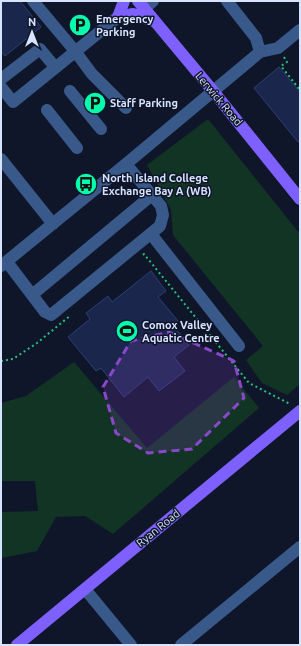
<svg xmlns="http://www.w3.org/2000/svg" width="301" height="646" font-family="Ubuntu,sans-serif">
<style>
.green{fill:#123424}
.building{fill:#1b264c;stroke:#2c3e78}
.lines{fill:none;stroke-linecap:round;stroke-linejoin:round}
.path{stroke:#2bc077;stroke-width:2;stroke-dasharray:2 3;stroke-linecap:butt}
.minor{stroke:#39598a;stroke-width:12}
.major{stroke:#7e5fff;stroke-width:12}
.marked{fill:#8948c9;fill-opacity:0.2;stroke:#8948c9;stroke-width:3;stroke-dasharray:8 5;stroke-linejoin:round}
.labels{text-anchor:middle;stroke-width:3;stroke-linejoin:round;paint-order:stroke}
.poi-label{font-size:11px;font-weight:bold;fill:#d8e4ff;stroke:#0f162a;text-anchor:start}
.street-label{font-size:11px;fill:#d8e4ff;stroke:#0f162a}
</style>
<rect width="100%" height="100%" fill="#0f162a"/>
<path class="green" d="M208,119L300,234V384L287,395L262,383L246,360L263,346L173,235L171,210L147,165Z
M74,362L147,448L234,377L259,408L113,534L85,516L56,517L37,551L1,558V512L38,511L35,481H1V403L26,396Z"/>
<path class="building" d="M1,1H20L41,27L5,56L1,51Z
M279,67L300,92V141L298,142L254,88Z
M151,271L166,291L158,297L178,321L173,325L189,345L174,357L185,371L159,391L148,377L124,397L101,368L96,371L68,337L90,319L86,313L108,296L112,302Z"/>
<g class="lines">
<path class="path" d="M284,57L287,62L281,66L300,90
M143,255L144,254L249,383L290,404
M1,361L13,359L37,343L71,315"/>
<path class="minor" d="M33,1L75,51L92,74L126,108
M227,1L256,38L260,52
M144,9L153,1
M1,79L40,49L55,67
M1,87L13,102L118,17
M70,91L101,129
M47,110L77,148
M1,159L53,224
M151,234L239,346
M7,262L45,312L51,315L160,226L163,215L161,206L126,164
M1,266L126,164L260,52L278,48L300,30
M32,295L152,195
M85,589L131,645
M181,645L300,547"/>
<path class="major" d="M138,1L213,91L300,199
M118,17L133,14L154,21
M118,17L124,1
M17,645L300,411"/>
</g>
<path class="marked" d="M169,332L234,361L244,398L192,449L148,453L116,433L103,387L131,341Z"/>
<defs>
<g id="parking-disc" transform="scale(1.15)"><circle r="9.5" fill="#04ffac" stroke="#0f162a"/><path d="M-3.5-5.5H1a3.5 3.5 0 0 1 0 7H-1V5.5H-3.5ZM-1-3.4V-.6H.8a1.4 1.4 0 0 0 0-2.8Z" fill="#111"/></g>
<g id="bus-disc" transform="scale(1.15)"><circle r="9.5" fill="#04ffac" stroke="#0f162a"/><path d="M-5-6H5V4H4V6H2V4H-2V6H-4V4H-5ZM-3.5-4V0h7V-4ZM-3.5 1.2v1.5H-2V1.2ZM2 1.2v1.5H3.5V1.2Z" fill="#111"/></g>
<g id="stadium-disc" transform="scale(1.15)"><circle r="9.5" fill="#04ffac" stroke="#0f162a"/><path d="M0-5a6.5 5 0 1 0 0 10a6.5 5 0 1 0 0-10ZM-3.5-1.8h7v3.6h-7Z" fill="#111"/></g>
</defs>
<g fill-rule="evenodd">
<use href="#parking-disc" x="80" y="25"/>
<use href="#parking-disc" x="95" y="103"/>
<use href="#bus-disc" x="86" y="184"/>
<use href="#stadium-disc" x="127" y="331"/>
</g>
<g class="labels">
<g class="poi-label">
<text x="96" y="23">Emergency<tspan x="96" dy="13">Parking</tspan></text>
<text x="110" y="107">Staff Parking</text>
<text x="102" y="182">North Island College<tspan x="102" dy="13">Exchange Bay A (WB)</tspan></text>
<text x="142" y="329">Comox Valley<tspan x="142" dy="13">Aquatic Centre</tspan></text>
</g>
<g class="street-label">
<text transform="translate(219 99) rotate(50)" y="4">Lerwick Road</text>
<text transform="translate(158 528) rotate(-39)" y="4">Ryan Road</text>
</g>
</g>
<rect width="301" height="646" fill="none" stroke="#d8e4ff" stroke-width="4"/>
<g transform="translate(32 32)" stroke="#0f162a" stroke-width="3" paint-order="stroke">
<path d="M0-3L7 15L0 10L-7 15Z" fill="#d8e4ff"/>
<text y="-6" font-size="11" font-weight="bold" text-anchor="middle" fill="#d8e4ff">N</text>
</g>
</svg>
